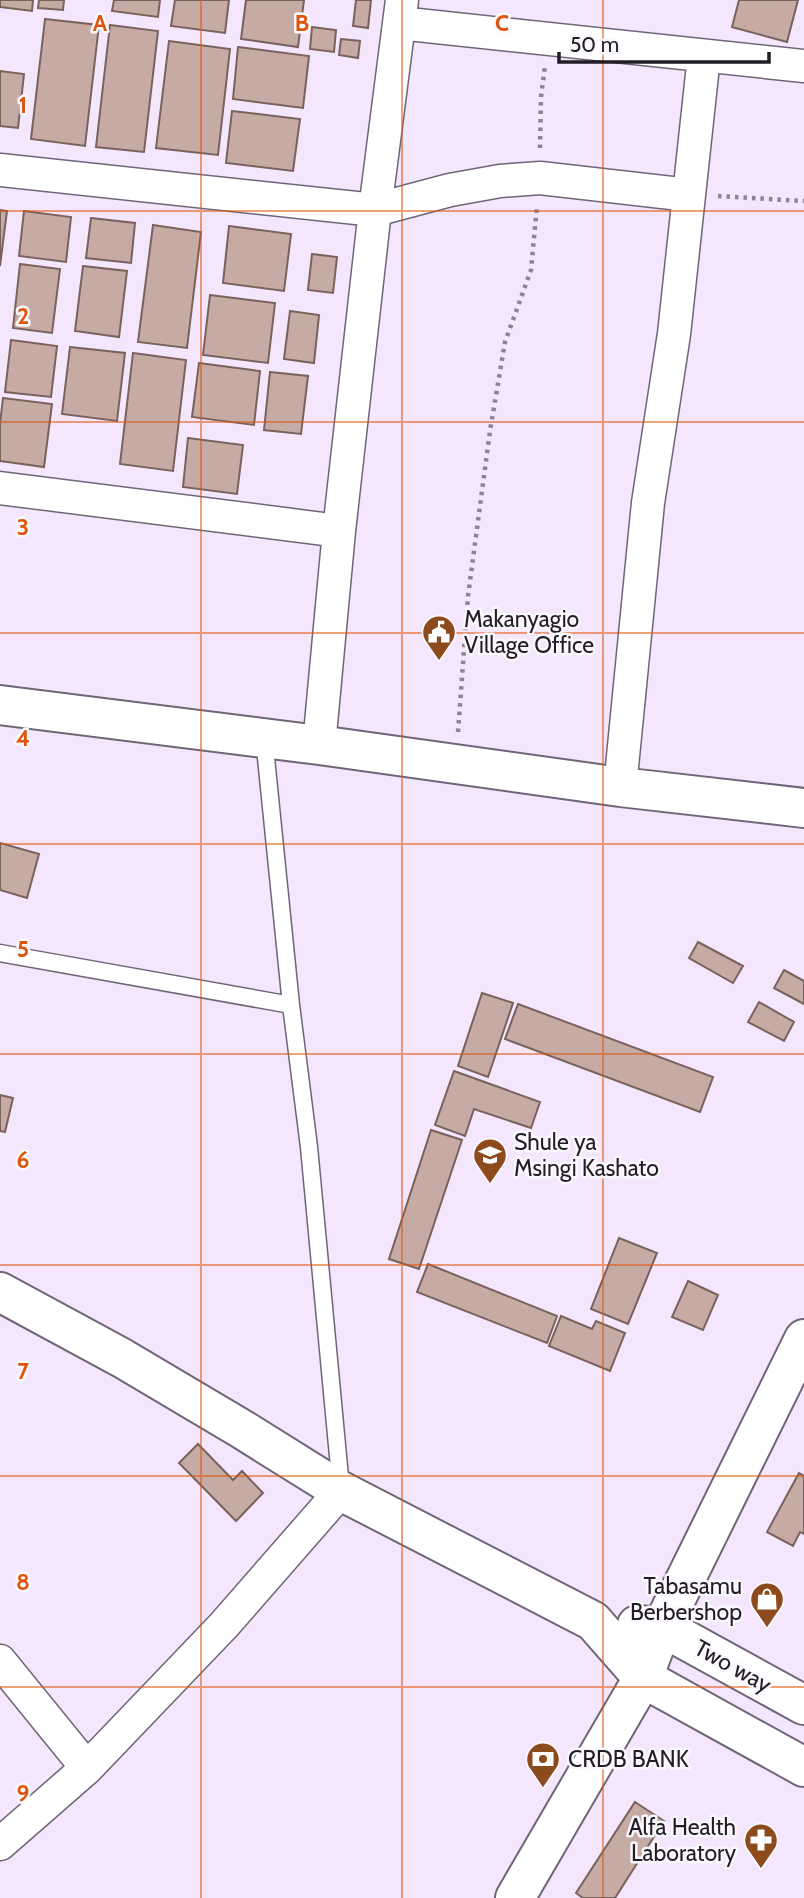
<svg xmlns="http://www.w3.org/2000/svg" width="804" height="1898" font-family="Cabin,sans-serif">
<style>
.building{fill:#c6aba4;stroke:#7a625c;stroke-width:2}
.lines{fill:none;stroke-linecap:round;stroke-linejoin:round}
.lane-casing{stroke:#706578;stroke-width:19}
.street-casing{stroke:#706578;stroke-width:35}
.secondary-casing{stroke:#706578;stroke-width:42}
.path{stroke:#8c8393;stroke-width:4.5;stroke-dasharray:3.5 5;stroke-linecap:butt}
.lane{stroke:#fff;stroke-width:16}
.street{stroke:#fff;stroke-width:32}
.secondary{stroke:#fff;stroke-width:38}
.grid{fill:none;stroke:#de560d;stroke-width:2;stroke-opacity:0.55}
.labels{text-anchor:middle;stroke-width:5;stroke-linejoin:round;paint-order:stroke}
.poi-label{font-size:23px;fill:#221d25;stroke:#fbf8fd;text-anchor:start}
.street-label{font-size:23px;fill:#221d25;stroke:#fbf8fd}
.grid-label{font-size:23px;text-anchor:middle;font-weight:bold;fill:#de560d;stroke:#fbf8fd;stroke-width:5;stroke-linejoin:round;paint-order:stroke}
</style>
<rect width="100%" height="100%" fill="#f3e6fd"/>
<path class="building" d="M0,0H33L32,11L0,7Z
M39,0H64L63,10L38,8Z
M114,0H160L158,17L112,11Z
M175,0H229L225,33L171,26Z
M246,0H304L298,47L241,39Z
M356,0H371L368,28L353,26Z
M739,0H798L787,42L732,27Z
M45,19L99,25L85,146L31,139Z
M110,25L158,31L144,152L96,147Z
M312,27L336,30L334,52L310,49Z
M341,39L360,41L358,58L339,55Z
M169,41L230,49L218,155L156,148Z
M238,47L309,56L303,108L233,99Z
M0,71L24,74L18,128L0,126Z
M232,111L300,119L293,171L226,163Z
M0,210L7,211L0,266Z
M24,211L71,217L66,262L19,256Z
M91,218L135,223L131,263L86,258Z
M153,225L201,232L187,348L138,342Z
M229,226L291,234L284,291L223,283Z
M312,254L337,257L333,293L308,290Z
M20,264L60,269L52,333L13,328Z
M83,266L127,271L119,337L75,331Z
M210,295L275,303L268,363L203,355Z
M290,311L319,315L314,363L284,359Z
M11,340L57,346L51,397L5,392Z
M70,347L125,353L117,421L62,414Z
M133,353L186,360L173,471L120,464Z
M199,363L260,371L254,425L192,417Z
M270,372L308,376L301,434L264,430Z
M3,398L52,404L44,467L0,461V424Z
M188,438L243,445L237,494L183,487Z
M0,843L39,854L27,898L0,890Z
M698,942L743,966L733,983L689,958Z
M784,970L804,981V1004L774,988Z
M482,993L513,1003L488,1077L458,1066Z
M759,1002L794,1022L784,1041L748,1022Z
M518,1004L713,1077L700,1112L505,1039Z
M454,1071L540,1102L531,1128L474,1109L465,1136L435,1125Z
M0,1095L13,1098L5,1132L0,1131Z
M431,1130L462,1140L419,1269L389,1259Z
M619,1238L657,1253L628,1324L591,1309Z
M428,1264L557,1316L547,1343L417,1292Z
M688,1281L718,1295L703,1330L672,1317Z
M561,1316L592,1329L596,1321L625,1333L610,1371L549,1346Z
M198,1444L233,1480L242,1471L263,1493L236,1521L179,1463Z
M799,1473L804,1476V1534L800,1532L793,1546L767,1532Z
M635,1802L664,1821L615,1898H583L576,1893Z"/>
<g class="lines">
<g class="lane-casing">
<path id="lane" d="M264,738L291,1005L309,1147L341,1488
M0,953L291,1005"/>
</g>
<g class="street-casing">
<path id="street" d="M399,23L804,66
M0,170L375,210L450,190L500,181L540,178L689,195
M0,488L339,531
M319,745L339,531L375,210L402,0
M620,787L648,503L674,334L704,56
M0,1661L87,1768
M0,1844L87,1768L224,1625L341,1491"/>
</g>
<g class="secondary-casing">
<path id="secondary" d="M0,705L319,745L620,787L804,808
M0,1292L122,1358L240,1428L341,1491L593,1621L643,1678L804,1767
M637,1625L662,1627L804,1705
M515,1898L643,1678L662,1627L804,1339"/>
</g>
<path class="path" d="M540,148L541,97L545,66
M718,196L804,201
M458,732L468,596L490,431L505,342L531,270L537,206"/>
<use href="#lane" class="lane"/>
<use href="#street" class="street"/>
<use href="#secondary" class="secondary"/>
</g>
<path class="grid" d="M201,0V1898M402,0V1898M603,0V1898M0,211H804M0,422H804M0,633H804M0,844H804M0,1054H804M0,1265H804M0,1476H804M0,1687H804"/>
<defs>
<g id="civic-pin" transform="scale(1.75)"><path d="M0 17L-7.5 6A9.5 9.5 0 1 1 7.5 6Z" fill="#8d4a1c" stroke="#fbf8fd"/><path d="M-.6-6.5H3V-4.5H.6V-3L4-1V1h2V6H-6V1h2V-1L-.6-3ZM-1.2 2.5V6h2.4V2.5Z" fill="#fff"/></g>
<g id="school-pin" transform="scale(1.75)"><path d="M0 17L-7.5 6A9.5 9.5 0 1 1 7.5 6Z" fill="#8d4a1c" stroke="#fbf8fd"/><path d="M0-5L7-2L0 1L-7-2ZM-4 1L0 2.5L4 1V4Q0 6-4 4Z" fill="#fff"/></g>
<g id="shop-pin" transform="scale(1.75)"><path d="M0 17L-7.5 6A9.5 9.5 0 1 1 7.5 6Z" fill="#8d4a1c" stroke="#fbf8fd"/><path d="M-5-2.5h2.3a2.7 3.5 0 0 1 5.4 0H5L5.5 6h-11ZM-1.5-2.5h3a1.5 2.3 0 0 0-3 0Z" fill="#fff"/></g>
<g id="bank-pin" transform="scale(1.75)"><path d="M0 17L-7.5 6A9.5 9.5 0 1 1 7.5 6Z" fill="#8d4a1c" stroke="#fbf8fd"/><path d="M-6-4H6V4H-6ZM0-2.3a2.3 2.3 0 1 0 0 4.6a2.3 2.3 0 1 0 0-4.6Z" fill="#fff"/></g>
<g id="pharmacy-pin" transform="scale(1.75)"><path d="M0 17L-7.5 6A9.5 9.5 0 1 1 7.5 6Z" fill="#8d4a1c" stroke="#fbf8fd"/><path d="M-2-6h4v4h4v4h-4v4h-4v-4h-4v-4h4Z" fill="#fff"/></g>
</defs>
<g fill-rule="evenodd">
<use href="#civic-pin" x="439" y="632"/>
<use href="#school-pin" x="490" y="1155"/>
<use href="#shop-pin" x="767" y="1599"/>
<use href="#bank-pin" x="543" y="1759"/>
<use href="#pharmacy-pin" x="761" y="1840"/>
</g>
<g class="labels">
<g class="poi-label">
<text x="464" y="627">Makanyagio<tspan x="464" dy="26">Village Office</tspan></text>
<text x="514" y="1150">Shule ya<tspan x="514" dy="26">Msingi Kashato</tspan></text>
<text x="742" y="1594" text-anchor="end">Tabasamu<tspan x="742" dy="26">Berbershop</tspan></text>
<text x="568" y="1767">CRDB BANK</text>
<text x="736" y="1835" text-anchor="end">Alfa Health<tspan x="736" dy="26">Laboratory</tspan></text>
</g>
<g class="street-label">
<text transform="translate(733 1666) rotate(29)" y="8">Two way</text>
</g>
</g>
<g class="grid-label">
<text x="100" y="31">A</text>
<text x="302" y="31">B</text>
<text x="502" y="31">C</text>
<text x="23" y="113">1</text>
<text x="23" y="324">2</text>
<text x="23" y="535">3</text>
<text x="23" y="746">4</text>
<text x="23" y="957">5</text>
<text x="23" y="1168">6</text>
<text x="23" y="1379">7</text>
<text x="23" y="1590">8</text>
<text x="23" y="1801">9</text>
</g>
<path d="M559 52v10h210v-10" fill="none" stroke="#221d25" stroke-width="3.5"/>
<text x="570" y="52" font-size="21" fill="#221d25" stroke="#fbf8fd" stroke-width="5" paint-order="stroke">50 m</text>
</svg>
